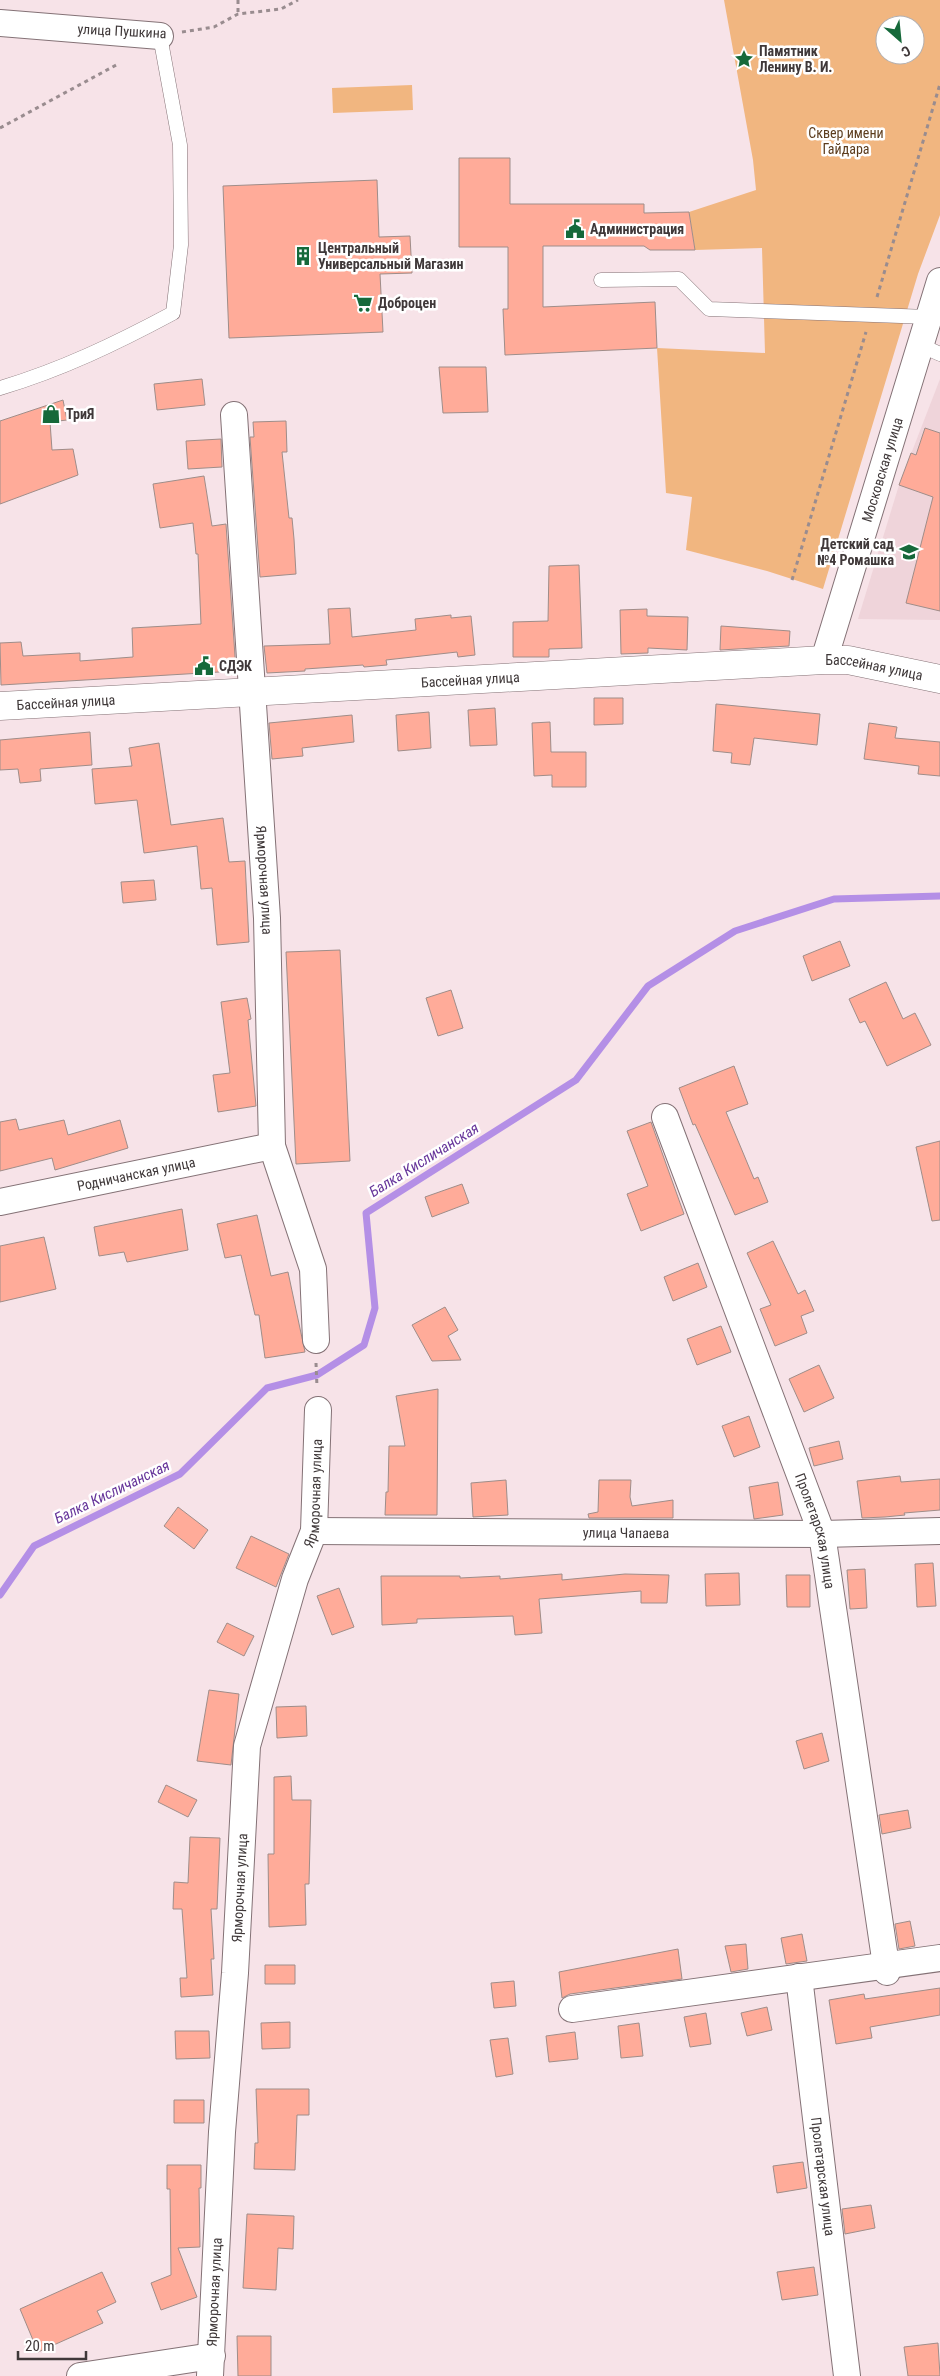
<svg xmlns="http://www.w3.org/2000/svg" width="940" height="2376" font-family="'Roboto Condensed',sans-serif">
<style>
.built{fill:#efd4da}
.green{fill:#f1b680;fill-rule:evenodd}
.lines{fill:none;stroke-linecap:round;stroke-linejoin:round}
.stream{stroke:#b48fe6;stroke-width:7}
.building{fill:#ffab99;stroke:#9f8d89}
.service-casing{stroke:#847276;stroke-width:15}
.minor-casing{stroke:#847276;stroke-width:28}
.tertiary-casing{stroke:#847276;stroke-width:29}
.path{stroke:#998c8f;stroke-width:3;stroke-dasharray:4 4;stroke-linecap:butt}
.service{stroke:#fff;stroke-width:14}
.minor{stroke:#fff;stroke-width:26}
.tertiary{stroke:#fff;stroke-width:28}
.labels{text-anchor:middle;stroke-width:5;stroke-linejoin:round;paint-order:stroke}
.street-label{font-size:14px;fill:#3f3839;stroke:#fff}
.poi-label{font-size:14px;font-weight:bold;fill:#3f3839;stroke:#fff;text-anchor:start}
.park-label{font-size:14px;fill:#5c3c1d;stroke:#fff}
.water-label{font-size:15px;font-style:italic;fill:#66359a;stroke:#fff}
</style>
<rect width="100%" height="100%" fill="#f7e3e8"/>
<path class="built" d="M940,379V620L858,619L899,485Z"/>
<path class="green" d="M724,0H940V215L918,274L823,589L767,571L686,550L692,497L666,493L657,348L765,353L762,248L695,250L689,212L756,190L753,160ZM885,25H915V55H885Z
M412,85L413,110L333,113L332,88Z"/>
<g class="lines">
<path class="stream" d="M0,1595L34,1546L180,1474L267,1388L317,1375L364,1345L375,1308L366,1213L576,1080L648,986L735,931L834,899L940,896"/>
</g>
<path class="building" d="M459,158H510V204H644V213L689,212L695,250H650L644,246H543V307L655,302L657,348L505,355L503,309H508V247H459Z
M377,180L379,237L410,236L412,273L380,274L383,332L229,338L223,186Z
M439,367H486L488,412L443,413Z
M202,379L205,405L157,410L154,384Z
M63,400L67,420L50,422L52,450L73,449L78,475L0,504V421Z
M286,421L287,452H282L289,518H292L294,539L296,574L260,577L250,437H254L253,422Z
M925,428L940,433V611L906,603L933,497L899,485L911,453L916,455Z
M221,439L222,467L188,469L186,441Z
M204,476L212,526L226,524L236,671L1,685L0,643L21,642L23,656L80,653V661L133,657L132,628L201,624L198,554H196L193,523L160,528L153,484Z
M579,565L582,648L549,649V657H513V622L548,621L549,566Z
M350,608L352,637L416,630L415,619L451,615V618L471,616L475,655L458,657L457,652L386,660L387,665L364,667L363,665L305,669V671L267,673L264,646L330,644L328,609Z
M647,609V616L688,617L687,650L648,648V653L621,654L620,610Z
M721,626L790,631L789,646L720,650Z
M594,698H623V724L594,725Z
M716,704L820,714L817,745L754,738L750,765L731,763L732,753L713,751Z
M495,708L497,745L470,746L468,710Z
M429,712L431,748L398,751L396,715Z
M352,715L354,742L302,748L303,756L272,759L269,723Z
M550,722L551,752H586V787H552V775L534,776L532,723Z
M869,723L897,727L895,738L940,742V776L918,774L919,766L864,759Z
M90,732L92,765L40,769L41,781L20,783L18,769L0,770V740Z
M159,743L171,825L223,818L229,862L245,861L249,942L217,945L212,888L201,889L197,846L144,853L137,800L95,804L92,769L132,766L129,748Z
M154,880L156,900L123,903L121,882Z
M840,941L850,966L812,981L803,956Z
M340,950L350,1161L296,1164L286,952Z
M886,982L903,1019L915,1013L931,1045L887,1066L865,1021L860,1023L849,999Z
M451,990L463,1028L438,1036L426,998Z
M247,998L251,1019L248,1020L256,1106L218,1112L213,1075L230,1073L221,1002Z
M734,1066L748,1104L726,1112L754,1179L758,1177L768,1202L735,1215L695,1124L693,1125L679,1088Z
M16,1119L19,1130L64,1120L68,1135L120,1120L128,1148L55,1170L52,1158L0,1171V1122Z
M651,1122L684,1214L641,1231L627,1194L648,1186L627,1131Z
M940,1141V1220L932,1221L916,1147Z
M462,1184L469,1203L432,1217L425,1197Z
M182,1209L188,1250L127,1262L124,1252L99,1256L94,1227Z
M257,1215L271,1276L288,1272L305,1352L265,1358L259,1315H255L241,1255L225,1258L217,1224Z
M44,1237L56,1289L0,1302V1246Z
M773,1241L798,1294L805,1290L814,1311L801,1316L807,1333L775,1346L760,1309L771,1305L747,1253Z
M698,1263L707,1287L673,1301L664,1277Z
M445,1307L458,1330L448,1336L461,1360L432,1361L412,1325Z
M721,1326L731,1352L697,1365L687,1339Z
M819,1365L834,1398L804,1412L789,1379Z
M438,1389L437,1515H385L386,1492H388L389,1446H405L396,1396Z
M749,1416L760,1447L734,1457L722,1426Z
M839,1441L843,1459L814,1466L809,1448Z
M900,1476L901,1482L940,1479V1510L904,1513L905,1515L885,1517L862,1518L857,1481Z
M506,1480L508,1515L473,1517L471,1483Z
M599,1480H631L630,1497L632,1506L673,1500V1518H589L588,1514L598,1512Z
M778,1482L783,1515L754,1519L749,1487Z
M178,1507L208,1530L194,1549L164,1526Z
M251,1536L289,1554L276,1587L236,1568Z
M933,1563L936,1606L917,1607L915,1564Z
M865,1569L867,1608L850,1609L847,1570Z
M739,1573L740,1605L706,1606L705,1574Z
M562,1574V1580L625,1574L669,1575L667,1603H641V1591L539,1599L542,1633L515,1635L513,1616L417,1619V1623L382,1625L381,1576H460V1578L500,1576V1579Z
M786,1575H810V1607H787Z
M339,1588L354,1627L332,1635L317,1596Z
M227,1623L254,1636L244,1656L217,1642Z
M209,1690L239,1694L231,1765L197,1761Z
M306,1706L307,1736L277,1738L276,1707Z
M822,1733L829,1761L804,1769L796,1741Z
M291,1776L292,1800H311L309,1884H305L306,1925L269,1927L268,1854H274V1777Z
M166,1785L197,1800L188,1817L158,1802Z
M908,1810L911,1828L882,1834L879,1815Z
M190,1837L220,1838L217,1909H211L214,1959H211L213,1995L181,1997L180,1978H187L182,1909H173L174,1882L188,1883Z
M910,1921L915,1946L899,1949L895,1924Z
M802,1934L807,1961L786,1964L781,1938Z
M746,1944L748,1969L731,1972L725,1946Z
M678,1949L682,1979L570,1994L562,1998L559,1972Z
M265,1965H295V1984H265Z
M514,1981L516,2006L494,2008L491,1983Z
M940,1988V2015L870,2027L872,2038L836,2044L829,2000L864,1994L865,1999Z
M767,2007L772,2030L747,2036L741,2013Z
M706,2013L711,2044L690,2047L684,2017Z
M290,2022V2048L262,2049L261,2023Z
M639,2023L643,2056L621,2058L618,2026Z
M175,2031H209L210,2058L176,2059Z
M575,2032L578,2059L549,2062L546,2036Z
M508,2038L513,2074L496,2077L490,2040Z
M256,2089H309V2115H297L295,2170L254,2169L255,2143H258Z
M174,2100H204V2123H174Z
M803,2162L807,2188L777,2193L773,2166Z
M167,2165H201V2188H199L200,2247L178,2248L197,2297L161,2310L151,2283L171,2275L170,2189H167Z
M871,2205L875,2228L845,2234L842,2209Z
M247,2214L294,2216L293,2249L278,2248L276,2290L243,2288Z
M814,2267L818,2295L782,2300L777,2272Z
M102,2272L116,2302L97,2311L103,2323L38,2352L20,2309Z
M237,2336H271V2376H238Z
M938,2343L940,2376H908L904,2347Z"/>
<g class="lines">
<g class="service-casing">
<path id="service" d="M601,280L679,279L709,309L929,317
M920,345L940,354
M0,388C61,370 117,343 173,313L181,245L180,145L160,36"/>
</g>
<g class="minor-casing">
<g id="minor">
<path d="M0,23L160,36"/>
<path id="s1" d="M234,415L267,918L272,1146L313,1269L316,1340"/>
<path id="s2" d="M824,660L940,281"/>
<path id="s3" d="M665,1117L822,1534L887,1972"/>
<path id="s4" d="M0,1202L272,1146"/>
<path id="s5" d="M314,1531L822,1534L940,1531"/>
<path id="s6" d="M799,1977L847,2376"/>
<path d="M572,2009L940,1958"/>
<path d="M80,2376L212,2356"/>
<path id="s7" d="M210,2376L222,2132L235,1973L247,1746L295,1579L314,1531L318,1410"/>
</g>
</g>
<g class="tertiary-casing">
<g id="tertiary">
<path id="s8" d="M0,706L824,660H848L940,679"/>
</g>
</g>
<path class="path" d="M238,0V14
M182,32L214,27L238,14L281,9L298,0
M0,128L118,64
M877,297L940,84
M792,580L866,332
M316,1363L317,1387"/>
<use href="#service" class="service"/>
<use href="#minor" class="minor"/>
<use href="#tertiary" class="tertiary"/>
</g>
<defs>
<g id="sight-bare" transform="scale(1.5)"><path d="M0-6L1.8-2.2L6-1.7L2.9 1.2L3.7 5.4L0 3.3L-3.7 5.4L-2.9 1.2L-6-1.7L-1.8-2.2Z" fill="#16693a" stroke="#fff" stroke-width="2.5" paint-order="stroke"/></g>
<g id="civic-bare" transform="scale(1.5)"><path d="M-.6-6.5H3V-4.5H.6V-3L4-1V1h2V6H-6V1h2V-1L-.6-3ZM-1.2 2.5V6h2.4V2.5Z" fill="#16693a" stroke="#fff" stroke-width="2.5" paint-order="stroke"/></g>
<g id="building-bare" transform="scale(1.5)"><path d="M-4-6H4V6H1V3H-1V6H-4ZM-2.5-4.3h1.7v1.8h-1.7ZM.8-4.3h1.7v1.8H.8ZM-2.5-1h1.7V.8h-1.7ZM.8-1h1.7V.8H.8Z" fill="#16693a" stroke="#fff" stroke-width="2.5" paint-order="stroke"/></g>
<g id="supermarket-bare" transform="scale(1.5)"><path d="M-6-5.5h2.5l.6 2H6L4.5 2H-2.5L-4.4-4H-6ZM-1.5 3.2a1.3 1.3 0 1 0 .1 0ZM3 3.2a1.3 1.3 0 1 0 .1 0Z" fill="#16693a" stroke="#fff" stroke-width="2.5" paint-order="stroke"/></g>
<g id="shop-bare" transform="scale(1.5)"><path d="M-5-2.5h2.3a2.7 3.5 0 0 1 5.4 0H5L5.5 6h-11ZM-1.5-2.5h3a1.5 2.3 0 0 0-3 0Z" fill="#16693a" stroke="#fff" stroke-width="2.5" paint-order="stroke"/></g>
<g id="school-bare" transform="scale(1.5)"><path d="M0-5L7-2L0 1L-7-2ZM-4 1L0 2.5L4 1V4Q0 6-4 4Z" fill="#16693a" stroke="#fff" stroke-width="2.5" paint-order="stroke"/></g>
</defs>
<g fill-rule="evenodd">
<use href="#sight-bare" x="744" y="59"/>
<use href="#civic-bare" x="575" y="229"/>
<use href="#building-bare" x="303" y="256"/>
<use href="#supermarket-bare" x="363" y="303"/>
<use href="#shop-bare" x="51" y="414"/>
<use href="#school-bare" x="909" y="552"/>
<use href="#civic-bare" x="204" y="666"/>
</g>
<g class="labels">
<g class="street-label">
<text transform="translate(122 31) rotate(3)" y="5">улица Пушкина</text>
<text dy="5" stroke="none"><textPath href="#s2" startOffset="199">Московская улица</textPath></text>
<text dy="5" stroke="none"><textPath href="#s8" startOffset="876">Бассейная улица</textPath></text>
<text dy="5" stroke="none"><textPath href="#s8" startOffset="471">Бассейная улица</textPath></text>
<text dy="5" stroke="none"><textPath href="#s8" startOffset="66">Бассейная улица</textPath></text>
<text dy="5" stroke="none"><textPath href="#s1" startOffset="466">Ярморочная улица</textPath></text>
<text dy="5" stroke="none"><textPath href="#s4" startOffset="139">Родничанская улица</textPath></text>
<text dy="5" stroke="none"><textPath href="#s7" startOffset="894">Ярморочная улица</textPath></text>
<text dy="5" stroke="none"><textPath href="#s3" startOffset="441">Пролетарская улица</textPath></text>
<text dy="5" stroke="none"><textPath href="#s5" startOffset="312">улица Чапаева</textPath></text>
<text dy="5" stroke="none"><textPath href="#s7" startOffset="489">Ярморочная улица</textPath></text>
<text dy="5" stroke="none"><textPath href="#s6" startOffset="201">Пролетарская улица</textPath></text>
<text dy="5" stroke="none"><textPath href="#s7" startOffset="84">Ярморочная улица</textPath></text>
</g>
<g class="poi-label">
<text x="759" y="56">Памятник<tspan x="759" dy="16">Ленину В. И.</tspan></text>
<text x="590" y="234">Администрация</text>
<text x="318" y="253">Центральный<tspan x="318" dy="16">Универсальный Магазин</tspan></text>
<text x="378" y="308">Доброцен</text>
<text x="66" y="419">ТриЯ</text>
<text x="894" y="549" text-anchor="end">Детский сад<tspan x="894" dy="16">№4 Ромашка</tspan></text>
<text x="219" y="671">СДЭК</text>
</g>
<g class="park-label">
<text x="846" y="138">Сквер имени<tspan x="846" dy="16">Гайдара</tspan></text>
</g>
<g class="water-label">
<text transform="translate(424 1160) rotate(-32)" y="5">Балка Кисличанская</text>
<text transform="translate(112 1492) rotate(-26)" y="5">Балка Кисличанская</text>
</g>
</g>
<g transform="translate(900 40) rotate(153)"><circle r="24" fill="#ffffff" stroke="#b2afb0"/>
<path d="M0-4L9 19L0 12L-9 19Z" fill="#16693a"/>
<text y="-8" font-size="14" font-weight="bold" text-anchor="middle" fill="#3f3839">С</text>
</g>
<path d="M18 2351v8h68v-8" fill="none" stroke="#3f3839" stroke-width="2.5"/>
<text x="25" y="2351" font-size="15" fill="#3f3839" stroke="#ffffff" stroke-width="4" paint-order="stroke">20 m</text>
</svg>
